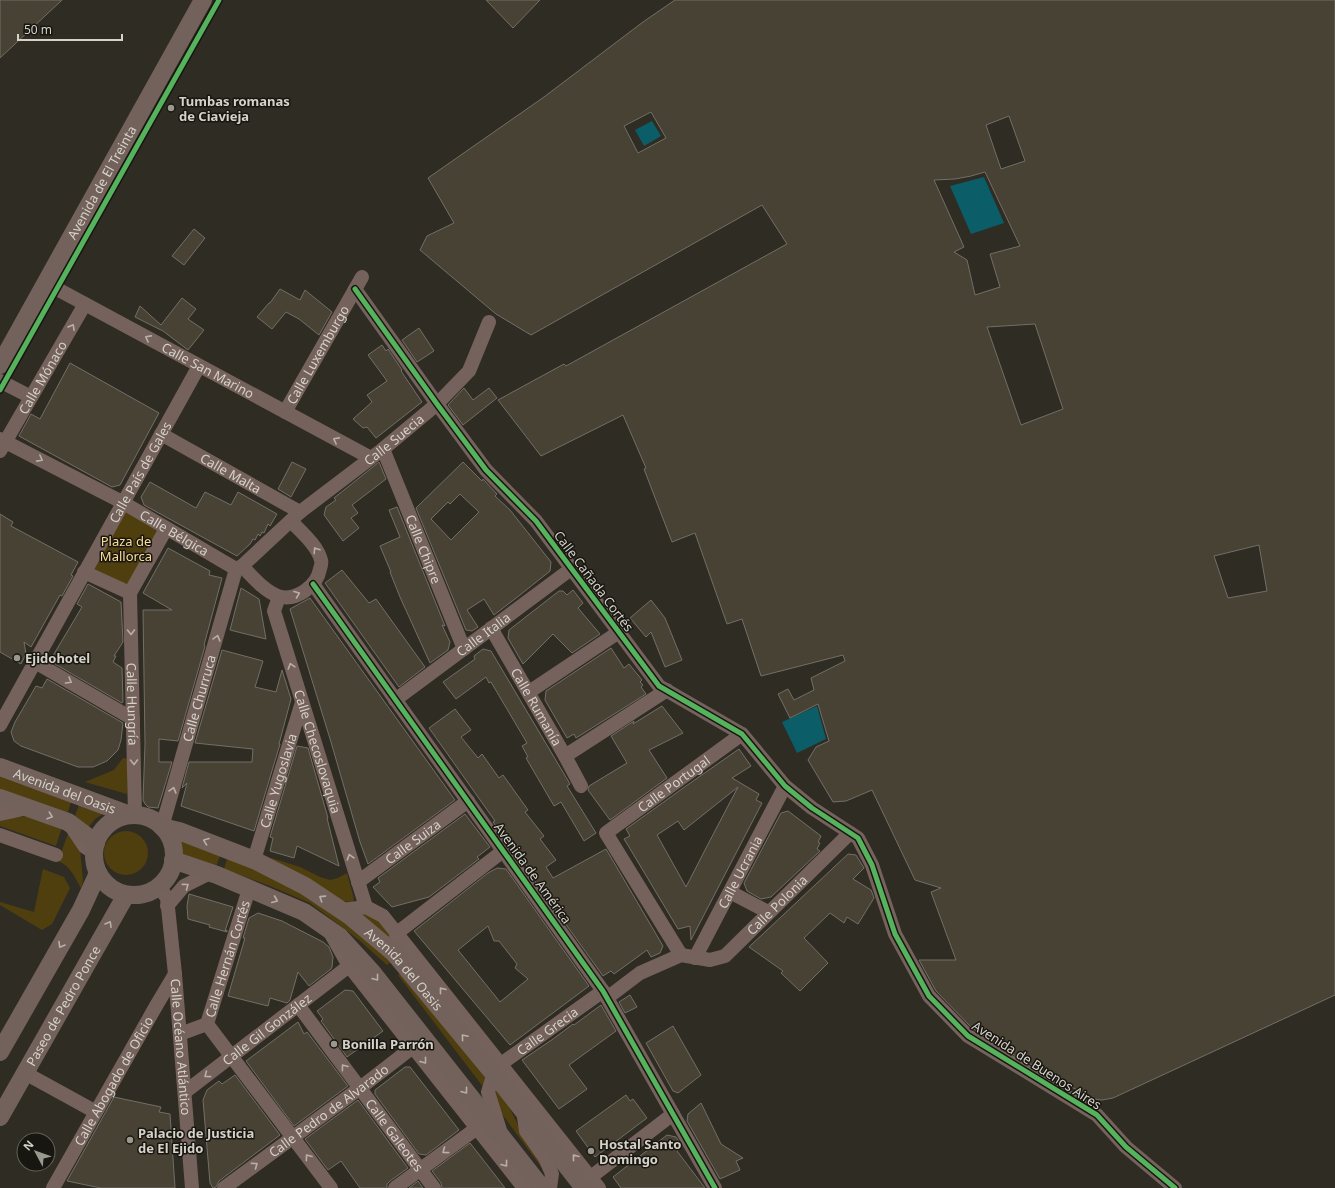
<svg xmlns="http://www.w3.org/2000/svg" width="1335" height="1188" font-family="'Noto Sans',sans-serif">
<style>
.green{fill:#503f0e}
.water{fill:#0b5d68}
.building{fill:#484234;stroke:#726f68;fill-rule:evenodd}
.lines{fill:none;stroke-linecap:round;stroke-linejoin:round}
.minor{stroke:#75625c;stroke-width:14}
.major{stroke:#73625b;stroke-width:18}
.cycleway-casing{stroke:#181610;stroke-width:8}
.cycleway{stroke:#56b35d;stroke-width:5}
.oneway{stroke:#b8b0a8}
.poi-dot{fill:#9b988f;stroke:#181610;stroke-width:1.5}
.labels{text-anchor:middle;stroke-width:3;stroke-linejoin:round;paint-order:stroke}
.poi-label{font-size:13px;font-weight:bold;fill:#d5d2c9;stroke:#181610;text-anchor:start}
.street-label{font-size:13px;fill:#d5d2c9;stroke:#181610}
.park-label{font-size:13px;fill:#fcdf97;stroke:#181610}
</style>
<rect width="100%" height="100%" fill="#2f2c24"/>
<path class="green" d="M122,502L166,529L130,593L84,572Z
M123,758L128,759L127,794L85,782L114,770Z
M0,773L72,799L67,815L0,791Z
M80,803L106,812L95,819L88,828L74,818Z
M30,816L62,827L56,846L0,826V819Z
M104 853a22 22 0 1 1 44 0a22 22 0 1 1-44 0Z
M69,831L80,849L83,881L81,888C75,878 70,865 58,861Z
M172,835L221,853L216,867L176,852L175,844Z
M228,856L265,871L339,918L392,961L387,965L359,940L310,903L270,886L224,869Z
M268,857L300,867L320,877L330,880L338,878L347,873L354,899L353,902L337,901Z
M43,869L64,877L70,888L52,924L42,930L0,905V902L34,912Z
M356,913L375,915L389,929V943Z
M403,971L486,1079L484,1088L398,975Z
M495,1089L508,1105L521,1131L542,1157L548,1176L496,1106Z"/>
<path class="water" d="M652,121L661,136L644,146L635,130Z
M984,177L1004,223L971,234L950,186Z
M817,706L826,739L797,753L782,722Z"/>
<path class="building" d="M0,0H62L0,58Z
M486,0H540L513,28Z
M675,0H1335V995L1113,1098L1102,1100L1093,1099L1016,1056L972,1028L936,991L919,960H956L931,892L941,888L915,880L872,790L846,801L833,802L808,760L816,747L829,741L818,704L790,718L778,694L788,689L794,700L814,690L811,678L845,661L843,655L761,676L742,619L727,624L695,533L672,542L644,469L646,468L623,415L541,456L498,400L564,364L566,366L787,244L762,205L531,335L496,314L420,250L427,236L454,223L428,178L544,97L643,22ZM651,112L666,138L638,153L624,126ZM1009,116L1025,161L1001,169L986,125ZM985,172L1020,246L990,254L1000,287L975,295L967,260L954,252L964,247L934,180L955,179L971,176ZM1035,324L1063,409L1021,425L987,327ZM1259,545L1267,591L1228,598L1214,556Z
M194,229L205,238L184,265L172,256Z
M280,289L300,300L305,290L332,312L319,335L299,319L286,312L272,329L257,317L269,303H270Z
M182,298L196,309L188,319L204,330L188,350L163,331L135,317L140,306L161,325Z
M419,328L434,351L417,362L402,340Z
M382,345L386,351L388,349L402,370L401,371L422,402L376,438L367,427L363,428L353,419L372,402L367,395L387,381L368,355Z
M70,363L159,413L120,485L112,487L19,436L31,414L40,419Z
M464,388L473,400L489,388L497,398L463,425L448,405Z
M292,462L306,469L291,497L278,489Z
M379,462L386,479L352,505L358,513L351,518L359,528L343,541L324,515L326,507L336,500L334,498Z
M463,462L482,481L483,479L497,494L495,496L510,510L551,562L550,571L520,595L494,615L484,599L467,610L478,627L472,631L466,630L416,508ZM460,494L479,512L451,540L431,519L448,502L450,504Z
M150,482L196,508L205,492L231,505L238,492L277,514L270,526L268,524L264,533L262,532L260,536L258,534L255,540L253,539L250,544L237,556L144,505L141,497Z
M397,507L445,626L442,625L450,642L448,650L430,663L400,597L390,572H391L380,546L400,537L389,510Z
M0,514L13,522L11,526L78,562L71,575L73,576L62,596L60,595L31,647L24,642L26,654L21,664L0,652Z
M168,548L210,571L209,575L222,578L204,645L205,646L178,741L159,739V762H172L158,808L148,807L145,804L143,800L145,744L143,610H172L143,593Z
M342,570L369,603L376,599L425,667L399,687L325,583Z
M88,584L121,602L123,642L114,656H116L113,662L122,668L123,702L122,703L55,664L56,662L51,659L82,607L77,604Z
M241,588L259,599L266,639L230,630Z
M573,590L583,603L578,608L600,634L572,653L553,634L523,664L508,638L509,630L559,591H563L567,595Z
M310,598L455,800L368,864L360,842L331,742L290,609Z
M651,600L665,618L682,660L665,667L651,632L646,637L630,618Z
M611,648L624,668L629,664L642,680L640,682L643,685L641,687L646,694L576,738L574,734L567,738L545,700L546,691Z
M483,649L491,651L570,784L567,786L596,833L584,841L561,802L554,806L526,758L528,757L522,746L527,743L491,682L489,683L486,677L456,699L443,682L475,659L474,656Z
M222,650L263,661L255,687L276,692L282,670L291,699L279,744H280L254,831L181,806L187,783L182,788L189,762H252L253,749L195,743Z
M47,679L123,723L121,740L118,750L107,761L93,767H78L21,746L14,741L11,732L15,722L36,686L42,688Z
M662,706L683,733L649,750L667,778L610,820L588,790L589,786L627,763L611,736L634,721L633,724Z
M455,709L471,730L461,737L478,758L482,754L499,778L503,775L528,810L525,812L544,836L540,839L556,860L546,867L553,878L606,849L663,946L660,953L651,957L647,950L614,974L611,971L603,976L529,873H532L505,836L504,837L493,822L495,821L429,728Z
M297,746L308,748L328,818H327L339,866L297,846L294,858L270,851L273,838L270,837Z
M739,749L751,766L732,778L759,794L756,800L762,803L691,940L690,926L678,929L629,847L624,839L630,836L626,829L686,786ZM738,787L706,848L686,887L657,835L678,821L684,830Z
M788,811L821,836L818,842L820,843L817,849L820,851L771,897L761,899L747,891L744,883L781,813Z
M465,814L490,847L477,857L479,859L429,897L392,907L373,887L380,882L378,878Z
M848,854L856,855L864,868L853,879L871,890L874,898L858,924L847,917L844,923L830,913L804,938L828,963L800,991L781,973L783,971L749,947Z
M497,868L506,869L589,986L510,1045L414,931L488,873ZM488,926L494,941H499L517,964L515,968L528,979L500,1002L458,950Z
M189,894L233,907L225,931L227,930V932L209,927L210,925L188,919L187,906Z
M258,913L282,921L323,942L329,947L333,957L332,967L331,969L309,986L298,972L290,1000L287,1003L270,998L268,1006L228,996L245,938H243L249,918Z
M345,990L353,991L383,1031L347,1057L321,1021L323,1019L317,1011Z
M630,995L637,1007L625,1013L619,1002Z
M601,1005L616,1031L569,1065L587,1089L559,1109L522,1060L553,1039L573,1024L574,1025Z
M298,1022L304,1034L307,1032L348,1086L294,1126L246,1061Z
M673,1026L701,1075L678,1093L673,1091L646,1043Z
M405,1067H410L459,1130L426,1155L419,1154L375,1094V1090Z
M235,1075L280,1135L219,1181L216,1187L213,1188L210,1183L203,1100L207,1090L219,1081L222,1084Z
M626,1095L630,1101L633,1099L647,1118L595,1157L576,1131Z
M114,1097L161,1107L159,1112L170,1114L175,1188H101L67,1181Z
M358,1100L408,1168L390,1181L387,1184V1188H360L341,1161L328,1170L305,1139Z
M701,1103L721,1144L743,1158L736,1161L740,1170L720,1179L687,1121L688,1114Z
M667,1135L676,1137L682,1147L677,1151L705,1188H621L613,1177Z
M470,1143L495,1175L505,1188H442L441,1183L432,1171Z
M418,1181L423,1188H409Z"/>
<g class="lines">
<g class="minor">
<path id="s1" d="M46,283L371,458"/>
<path d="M355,289L437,404L486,470L536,521L659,686L742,734L785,786L812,808L858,838L872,865L895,934L929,996L968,1036L1097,1115L1126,1147L1175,1188"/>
<path d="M0,381L31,397"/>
<path id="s2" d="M285,412L362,277"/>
<path id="s3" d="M161,434L300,512"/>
<path id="s4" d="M0,439L122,502L236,569L242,566L300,512L383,449L437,404L469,371L489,322"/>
<path id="s5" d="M383,449L464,649"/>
<path id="s6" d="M0,451L85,304"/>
<path d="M242,566C252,576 264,591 278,596C296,602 317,586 320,569C321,566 322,563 321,560C317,545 301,532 291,521"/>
<path d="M84,572L130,593"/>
<path d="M313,584L603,991L715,1188"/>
<path id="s7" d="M130,593L135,816"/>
<path d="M130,593L166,529"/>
<path id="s8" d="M279,597L274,611L366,907"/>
<path id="s9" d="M491,628L565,756L581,786"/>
<path d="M35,662L133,719"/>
<path d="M529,692L619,632"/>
<path id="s10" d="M395,700L571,569"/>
<path id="s11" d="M0,725L199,366"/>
<path d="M565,756L667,690"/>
<path d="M0,814L28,808"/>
<path id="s12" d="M162,827L236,569"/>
<path d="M73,829L85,847L94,853"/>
<path d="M0,835L56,855"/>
<path id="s13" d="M254,860L302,702"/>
<path id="s14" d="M358,882L468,801"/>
<path id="s15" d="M159,886L167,898L175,974L192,1188"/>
<path d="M730,892L768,912"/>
<path d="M167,906L184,886L210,873"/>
<path d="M342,910L366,907L383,916L599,1188"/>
<path d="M331,934L349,966L524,1188"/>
<path d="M395,942L397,933L503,851"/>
<path id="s16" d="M681,955L606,833L742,734"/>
<path id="s17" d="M695,958L785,786"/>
<path id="s18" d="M607,998L640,973L681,955L710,960L725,956L850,833"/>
<path id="s19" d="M298,1005L434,1188"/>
<path d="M207,1024L331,1188"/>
<path id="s20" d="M180,1034L207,1024L249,889"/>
<path d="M25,1073L96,1112"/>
<path id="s21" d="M185,1092L349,966"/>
<path d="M523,1110L526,1131L545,1158L552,1174L550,1188"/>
<path id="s22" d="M500,1130L488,1092L494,1073L501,1064L603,991"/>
<path d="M583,1183L673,1114"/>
<path id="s23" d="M53,1188L156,1006L175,974"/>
<path id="s24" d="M224,1188L360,1088L413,1047"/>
<path d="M395,1188L477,1128"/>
</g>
<g class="major">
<path id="s25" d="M0,365L203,0"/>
<path id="s26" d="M0,767L130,815"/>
<path d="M0,798L68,822L96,843"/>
<circle cx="134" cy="855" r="40"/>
<path id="s27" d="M162,827L179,831L254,860L305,886L350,916L394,953L503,1085L584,1188"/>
<path d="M173,860L217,875L304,912L340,937L372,972L542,1188"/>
<path d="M0,1052L81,910L98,873"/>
<path id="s28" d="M0,1117L126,895"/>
</g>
<g class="cycleway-casing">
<path id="cycleway" d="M355,289L437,404L486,470L536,521L659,686L742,734L785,786L812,808L858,838L872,865L895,934L929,996L968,1036L1097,1115L1126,1147L1175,1188
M0,390L219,0
M313,584L603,991L715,1188"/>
</g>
<use href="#cycleway" class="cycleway"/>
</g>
<defs><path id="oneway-chevron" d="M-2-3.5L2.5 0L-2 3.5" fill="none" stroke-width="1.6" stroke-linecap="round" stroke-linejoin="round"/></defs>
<g class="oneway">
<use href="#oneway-chevron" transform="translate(72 327) rotate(-60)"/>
<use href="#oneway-chevron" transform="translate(148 338) rotate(-152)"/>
<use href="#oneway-chevron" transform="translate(336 440) rotate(-152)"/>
<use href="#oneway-chevron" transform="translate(40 459) rotate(28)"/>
<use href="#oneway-chevron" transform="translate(316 550) rotate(-123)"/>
<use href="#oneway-chevron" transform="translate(297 594) rotate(-21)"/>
<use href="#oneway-chevron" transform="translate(131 632) rotate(89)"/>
<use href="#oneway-chevron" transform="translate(217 638) rotate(-74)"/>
<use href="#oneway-chevron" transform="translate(291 666) rotate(-107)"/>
<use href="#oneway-chevron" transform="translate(69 681) rotate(30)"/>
<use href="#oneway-chevron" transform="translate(134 762) rotate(89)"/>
<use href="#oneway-chevron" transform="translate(173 790) rotate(-74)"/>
<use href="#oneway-chevron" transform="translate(50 816) rotate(19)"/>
<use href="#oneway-chevron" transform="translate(206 841) rotate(-159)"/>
<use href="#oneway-chevron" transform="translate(350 857) rotate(-107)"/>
<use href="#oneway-chevron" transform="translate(186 886) rotate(-36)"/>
<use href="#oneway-chevron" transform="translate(322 898) rotate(-147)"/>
<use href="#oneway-chevron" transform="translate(275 900) rotate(23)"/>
<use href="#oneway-chevron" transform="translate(109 924) rotate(-60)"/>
<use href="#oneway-chevron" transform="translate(61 945) rotate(120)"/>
<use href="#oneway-chevron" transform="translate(376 978) rotate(52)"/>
<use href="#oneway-chevron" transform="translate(442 990) rotate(-128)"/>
<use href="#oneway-chevron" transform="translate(464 1037) rotate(-130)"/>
<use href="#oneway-chevron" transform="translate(424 1061) rotate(52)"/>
<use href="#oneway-chevron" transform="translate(344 1067) rotate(-127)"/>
<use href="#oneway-chevron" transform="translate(207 1075) rotate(143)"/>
<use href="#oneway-chevron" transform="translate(465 1091) rotate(52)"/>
<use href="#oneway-chevron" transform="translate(445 1151) rotate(144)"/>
<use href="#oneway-chevron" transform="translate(308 1157) rotate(-126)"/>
<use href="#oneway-chevron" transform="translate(575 1157) rotate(-128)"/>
<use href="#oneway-chevron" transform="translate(505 1164) rotate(52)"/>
<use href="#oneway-chevron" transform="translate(255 1165) rotate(-36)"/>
</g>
<g class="poi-dot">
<circle cx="171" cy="108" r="4"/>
<circle cx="17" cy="658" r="4"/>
<circle cx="334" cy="1044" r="4"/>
<circle cx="130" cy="1140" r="4"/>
<circle cx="591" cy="1151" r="4"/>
</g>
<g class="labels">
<g class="poi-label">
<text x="179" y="106">Tumbas romanas<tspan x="179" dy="15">de Ciavieja</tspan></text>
<text x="25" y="663">Ejidohotel</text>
<text x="342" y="1049">Bonilla Parrón</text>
<text x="138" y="1138">Palacio de Justicia<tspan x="138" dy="15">de El Ejido</tspan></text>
<text x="599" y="1149">Hostal Santo<tspan x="599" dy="15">Domingo</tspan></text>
</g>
<g class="street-label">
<text dy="5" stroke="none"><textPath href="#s25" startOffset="209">Avenida de El Treinta</textPath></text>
<text dy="5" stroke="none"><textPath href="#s2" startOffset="66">Calle Luxemburgo</textPath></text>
<text dy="5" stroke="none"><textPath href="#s1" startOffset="184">Calle San Marino</textPath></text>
<text dy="5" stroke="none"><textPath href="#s6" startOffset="85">Calle Mónaco</textPath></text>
<text dy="5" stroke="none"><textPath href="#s4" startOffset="474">Calle Suecia</textPath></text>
<text dy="5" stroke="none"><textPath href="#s11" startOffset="289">Calle País de Gales</textPath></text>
<text dy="5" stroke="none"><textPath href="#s3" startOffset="80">Calle Malta</textPath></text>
<text dy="5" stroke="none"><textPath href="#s4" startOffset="198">Calle Bélgica</textPath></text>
<text dy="5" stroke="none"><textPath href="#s5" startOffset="108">Calle Chipre</textPath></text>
<text transform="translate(594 581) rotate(53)" y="5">Calle Cañada Cortés</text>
<text dy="5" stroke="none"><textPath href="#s10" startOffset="110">Calle Italia</textPath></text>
<text dy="5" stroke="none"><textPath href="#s12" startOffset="134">Calle Churruca</textPath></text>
<text dy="5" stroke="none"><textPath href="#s7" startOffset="111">Calle Hungría</textPath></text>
<text dy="5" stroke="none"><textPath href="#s9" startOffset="91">Calle Rumanía</textPath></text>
<text dy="5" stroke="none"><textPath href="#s8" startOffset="162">Calle Checoslovaquia</textPath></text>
<text dy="5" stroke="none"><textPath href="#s13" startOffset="83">Calle Yugoslavia</textPath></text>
<text dy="5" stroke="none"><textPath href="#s16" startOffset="227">Calle Portugal</textPath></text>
<text dy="5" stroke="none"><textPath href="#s26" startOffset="69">Avenida del Oasis</textPath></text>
<text dy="5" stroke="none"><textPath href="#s14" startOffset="68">Calle Suiza</textPath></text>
<text dy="5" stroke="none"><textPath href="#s17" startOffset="97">Calle Ucrania</textPath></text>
<text transform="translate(533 873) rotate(54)" y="5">Avenida de América</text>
<text dy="5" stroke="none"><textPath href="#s18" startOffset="204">Calle Polonia</textPath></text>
<text dy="5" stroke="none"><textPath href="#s20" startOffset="97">Calle Hernán Cortés</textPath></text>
<text dy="5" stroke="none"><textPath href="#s27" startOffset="285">Avenida del Oasis</textPath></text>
<text dy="5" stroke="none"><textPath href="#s28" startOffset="128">Paseo de Pedro Ponce</textPath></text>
<text dy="5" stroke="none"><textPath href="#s21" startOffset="103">Calle Gil González</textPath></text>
<text dy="5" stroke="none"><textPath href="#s22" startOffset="128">Calle Grecia</textPath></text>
<text dy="5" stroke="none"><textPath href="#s15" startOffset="164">Calle Océano Atlántico</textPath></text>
<text transform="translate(1037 1065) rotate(33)" y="5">Avenida de Buenos Aires</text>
<text dy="5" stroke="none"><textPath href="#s23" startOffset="123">Calle Abogado de Oficio</textPath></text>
<text dy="5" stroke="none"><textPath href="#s24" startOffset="130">Calle Pedro de Alvarado</textPath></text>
<text dy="5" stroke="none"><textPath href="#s19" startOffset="162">Calle Galeotes</textPath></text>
</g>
<g class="park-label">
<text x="126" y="546">Plaza de<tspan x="126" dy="15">Mallorca</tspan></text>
</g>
</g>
<g transform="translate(36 1152) rotate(311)"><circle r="19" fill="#181610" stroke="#64615a"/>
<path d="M0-3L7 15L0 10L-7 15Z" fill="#9b988f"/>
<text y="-6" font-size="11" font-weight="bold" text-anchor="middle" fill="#d5d2c9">N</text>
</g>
<path d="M18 34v6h104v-6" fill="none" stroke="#d5d2c9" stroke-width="2"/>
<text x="24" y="34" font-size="12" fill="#d5d2c9" stroke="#181610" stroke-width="3" paint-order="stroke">50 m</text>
</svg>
